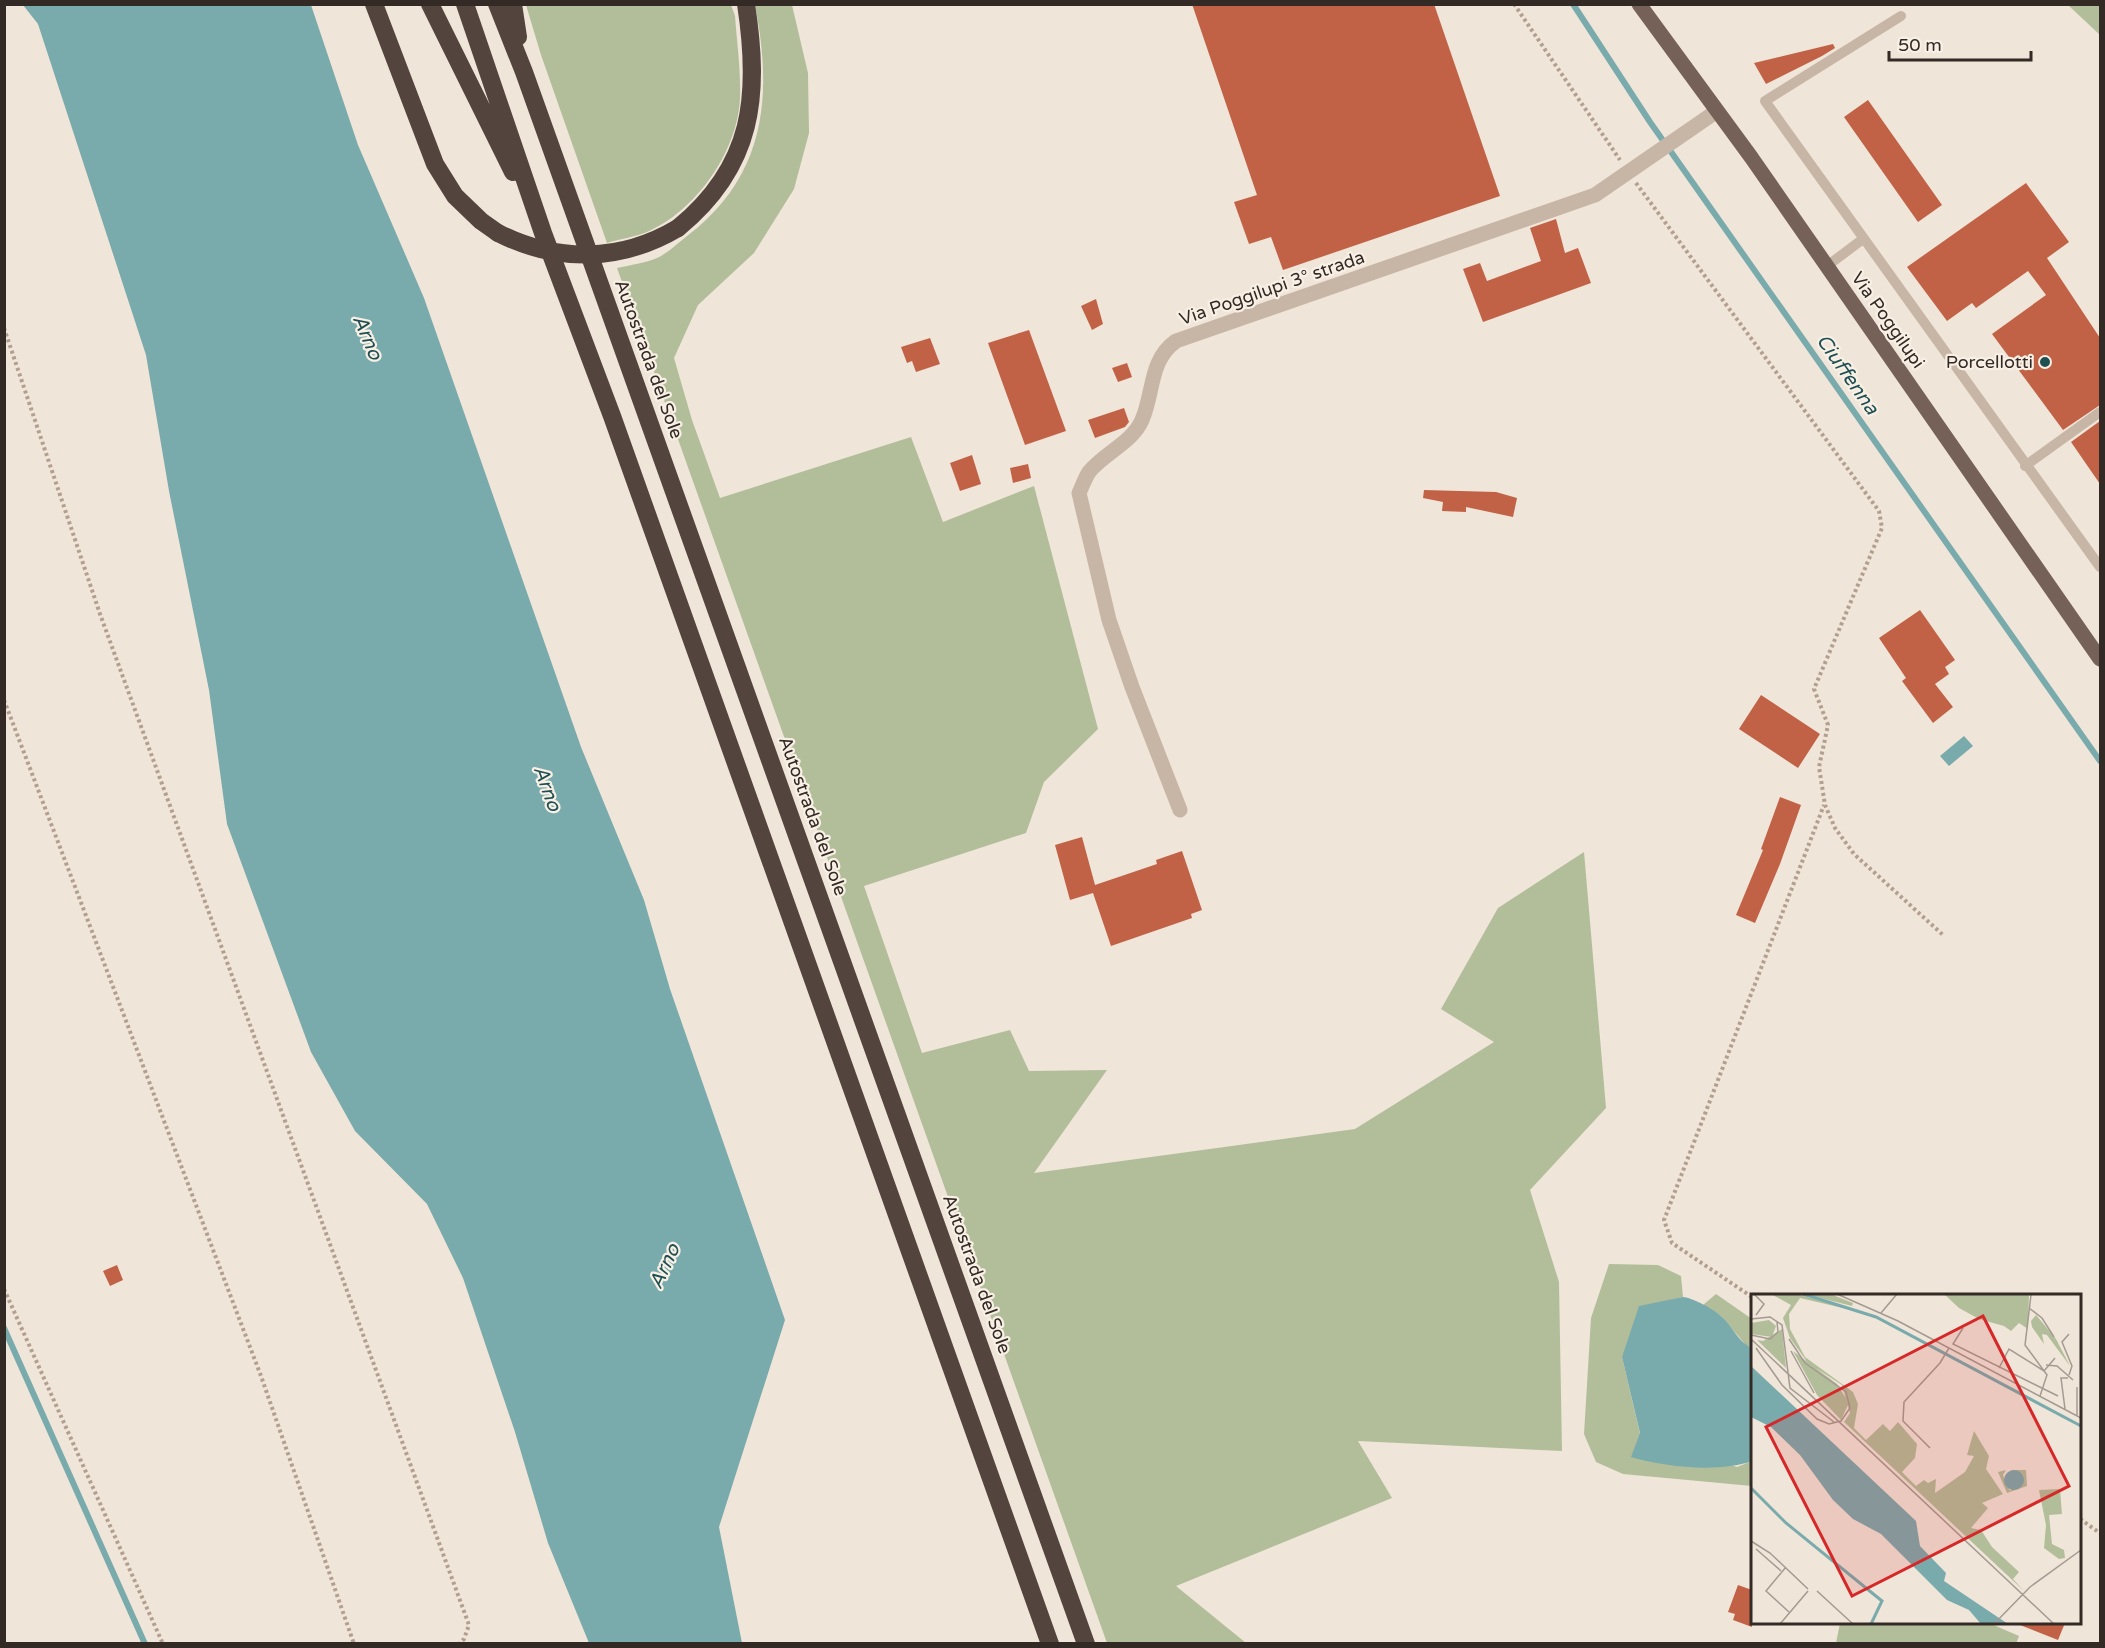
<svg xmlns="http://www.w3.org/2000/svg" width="2105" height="1648" font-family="'Varela Round',sans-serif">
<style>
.green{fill:#b2be9a}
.water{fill:#79aaac}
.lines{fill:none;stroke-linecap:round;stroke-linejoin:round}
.stream{stroke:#79aaac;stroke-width:6}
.building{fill:#c16246}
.path{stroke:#b39f90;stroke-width:4;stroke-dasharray:3 3;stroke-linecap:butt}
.lane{stroke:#c7b5a6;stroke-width:10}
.street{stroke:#c7b5a6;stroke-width:15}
.primary{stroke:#756158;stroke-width:15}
.highway{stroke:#54443e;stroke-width:18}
.highway-bridge{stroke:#54443e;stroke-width:18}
.poi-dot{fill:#1e5053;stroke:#f8efe5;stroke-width:2}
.labels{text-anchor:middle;stroke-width:4.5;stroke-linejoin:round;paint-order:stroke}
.street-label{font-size:18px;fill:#332a26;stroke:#f8efe5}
.poi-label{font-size:18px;fill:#332a26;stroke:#f8efe5;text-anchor:end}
.water-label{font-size:20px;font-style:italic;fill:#1e5053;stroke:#f8efe5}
.inset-river{fill:none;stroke:#79aaac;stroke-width:3}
.inset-road{fill:none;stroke:#a49a91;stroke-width:1.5}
.view{fill:#d62828;fill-opacity:0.15;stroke:#d62828;stroke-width:3}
.inset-edge{fill:none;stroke:#332a26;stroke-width:3}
</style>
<rect width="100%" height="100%" fill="#f0e5d9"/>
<path class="green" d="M526,5H731L735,16C737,43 741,71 740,98C738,151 696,211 647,232C635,237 620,239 607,243L541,55Z
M755,5H792L808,73L809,133L794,189L754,253L698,305L674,358L692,420L720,498L911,437L943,522L1034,486L1098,729L1044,782L1026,833L864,886L922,1053L1010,1030L1029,1071L1107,1070L1034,1173L1355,1129L1494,1042L1441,1009L1498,908L1584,852L1606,1108L1530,1190L1559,1282L1562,1451L1358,1441L1392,1498L1176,1586L1246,1643H1107L617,268C630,265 646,263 657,258C668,253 678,243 687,236C766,176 773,96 755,5Z
M2068,5H2100V35Z
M1609,1264L1658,1265L1681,1276L1683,1297L1667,1301L1622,1357L1640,1434L1737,1467L1752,1461V1486L1623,1474L1596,1462L1584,1434L1591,1318Z
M1716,1294L1752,1319V1348L1746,1345L1721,1316L1703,1305Z
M1840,1623H1989L2019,1636L2016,1644L1836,1643Z"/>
<path class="water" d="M23,5H311L358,145L424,298L581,747L644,900L670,989L785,1320L719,1527L742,1643H589L548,1543L515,1432L463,1278L427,1204L355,1131L311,1052L227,824L209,690L169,491L146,355L38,24Z
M1964,736L1973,746L1949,766L1940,756Z
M1683,1297C1693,1298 1714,1309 1722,1317C1733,1327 1738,1342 1752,1348V1461C1719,1473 1665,1467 1631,1457L1640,1433L1622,1357L1639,1306Z"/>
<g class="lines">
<path class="stream" d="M1573,4L1650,122L2100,761
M4,1328L145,1644"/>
</g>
<path class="building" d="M1192,4H1434L1500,196L1283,270L1271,237L1249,244L1234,202L1257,195Z
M1833,44L1835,48L1822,56L1766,84L1754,63Z
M1868,100L1942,205L1918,222L1844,117Z
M2026,183L2069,242L2047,258L2100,338V405L2063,430L1992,334L2046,295L2028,271L1976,308L1972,303L1947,321L1907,267Z
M1556,219L1565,253L1578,248L1591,283L1483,322L1463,269L1480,263L1487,281L1541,261L1530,228Z
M1096,299L1103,324L1092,330L1081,306Z
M1029,330L1066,431L1025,445L988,343Z
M930,338L940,364L916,372L912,361L907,363L901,347Z
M1127,363L1132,377L1118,382L1112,368Z
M1124,408L1129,422L1125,427L1095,438L1088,420Z
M2100,421V484L2071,442Z
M972,455L981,484L960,491L950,463Z
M1028,464L1031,478L1013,483L1010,468Z
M1424,490L1496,492L1517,498L1513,517L1466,507V512L1442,511L1443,502L1423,498Z
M1920,610L1955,660L1945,667L1949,674L1935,684L1953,707L1933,723L1902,681L1906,678L1879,638Z
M1761,695L1820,734L1798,768L1739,729Z
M1780,797L1801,805L1780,864L1755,923L1736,915L1763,850L1761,849Z
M1082,837L1095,885L1157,864L1156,860L1182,851L1202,910L1191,914L1192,918L1111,946L1093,893L1070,900L1055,845Z
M117,1265L123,1280L110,1286L103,1271Z
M1738,1585L1752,1590V1627L1733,1620L1735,1614L1728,1612Z
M2015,1623H2065L2058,1640Z"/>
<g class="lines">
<path class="path" d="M1514,4L1620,160
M1636,183L1879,511L1882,528L1814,689L1828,725L1819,767L1825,805L1835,828L1854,854L1943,935
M4,328L100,614L469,1625L464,1639L459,1644
M4,700L261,1376L354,1644
M4,1289L163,1644
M1752,1297L1672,1243L1664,1220L1824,805
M2080,1519L2100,1533"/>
<path class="lane" d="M1901,16L1765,101L2100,567
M1827,266L1863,239
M2025,466L2100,412"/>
<path class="street" d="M1180,810L1132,687L1109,620L1079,493C1082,487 1085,478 1089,472C1104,453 1132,443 1142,420C1154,393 1149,360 1176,341L1595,195L1717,111"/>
<path class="primary" d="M1639,4L1751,157L2100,659"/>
<path class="highway" d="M374,4L435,164L455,196L481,221L498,233
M430,4L513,172
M465,4L543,233L612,416L1050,1644
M497,4L524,72L1086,1644
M513,4L518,37
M678,228C754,166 760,95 746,4"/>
<path class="highway-bridge" d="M498,233C557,263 621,262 678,228"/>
</g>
<circle class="poi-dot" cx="2045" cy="362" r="6"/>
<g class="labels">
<g class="street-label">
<text transform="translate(1272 288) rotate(-19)" y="6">Via Poggilupi 3° strada</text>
<text transform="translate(1888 320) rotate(55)" y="6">Via Poggilupi</text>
<text transform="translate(649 359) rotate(70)" y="6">Autostrada del Sole</text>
<text transform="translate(813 816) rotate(70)" y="6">Autostrada del Sole</text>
<text transform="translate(977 1274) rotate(70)" y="6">Autostrada del Sole</text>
</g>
<g class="poi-label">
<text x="2033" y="368">Porcellotti</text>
</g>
<g class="water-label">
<text transform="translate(368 337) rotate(67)" y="7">Arno</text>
<text transform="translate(1848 374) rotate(55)" y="7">Ciuffenna</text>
<text transform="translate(548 788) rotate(70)" y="7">Arno</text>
<text transform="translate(664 1266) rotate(-65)" y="7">Arno</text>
</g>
</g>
<g transform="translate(1751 1294)">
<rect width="330" height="330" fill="#f0e5d9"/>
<path d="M20,0H46L109,18L49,4L38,20L39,35L54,63L102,98L107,110L103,134L115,146L132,130L139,137L147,128L166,150L164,164L151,178L165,192L173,186L177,189L185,185L184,199L214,178L223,162L216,161L223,137L238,162L235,175L252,200L231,209L237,214L220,234L230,236L241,253L268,278L262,285L272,296L93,128L99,119L91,91L57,69L39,44L32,24L40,11ZM54,0L82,1L102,9L101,12ZM193,0H278L277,35L268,29L260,37L253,32L228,25L208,14ZM285,21L305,45L319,72L296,41L291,40L293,50L281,33L280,27ZM18,26L25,32L21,43L0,40V29ZM31,35L35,74L6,46L12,47ZM42,57L86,90L98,109L90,126L66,101ZM255,176L252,181L259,197L265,179L260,176H275L276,192L256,199L247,178ZM309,195L311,220L298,221L301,250L313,256L314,264L308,265L293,254L295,231L288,196Z" fill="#b2be9a"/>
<path d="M0,72L165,227L169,252L195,279L193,287L257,330H230L218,316L196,306L130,240L102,225L82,206L49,161L20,133L0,123ZM253 186a10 10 0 1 1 20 0a10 10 0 1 1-20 0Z" fill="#79aaac"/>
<path class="inset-river" d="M52,0L125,23L330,132M0,194L35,229L131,307L120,330"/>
<path class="inset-road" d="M3,0L13,10L5,21M86,0L147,27L330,124M280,1L274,51L296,81L289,102M278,14L291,24L303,43M130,19L146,0M0,25L19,23L31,31L39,94L83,128M212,34L202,50L307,102M318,40L311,48L321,72L318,81M0,41L19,45L27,38L26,28M0,45L303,330M5,54L31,91L66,125L78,130L90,127L99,114L95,98L54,69L38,45M40,57L63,99M295,71L306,72L322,86M248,74L258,55L293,77L304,64M314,115L310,84H317M326,121V93M179,154L152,127L153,108L189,69L198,54M0,247L19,259L57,295M5,255L30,277M35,273L15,297L38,318M66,297L102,330M29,330L57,297M243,330L279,293L330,256"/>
<path class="view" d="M232,22L318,192L101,302L15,133Z"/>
<rect width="330" height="330" class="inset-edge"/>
</g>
<rect width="2105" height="1648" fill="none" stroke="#332a26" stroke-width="12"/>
<path d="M1889 51v9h142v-9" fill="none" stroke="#332a26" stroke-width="3"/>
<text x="1898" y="51" font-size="18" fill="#332a26" stroke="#f8efe5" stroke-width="4.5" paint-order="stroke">50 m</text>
</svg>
